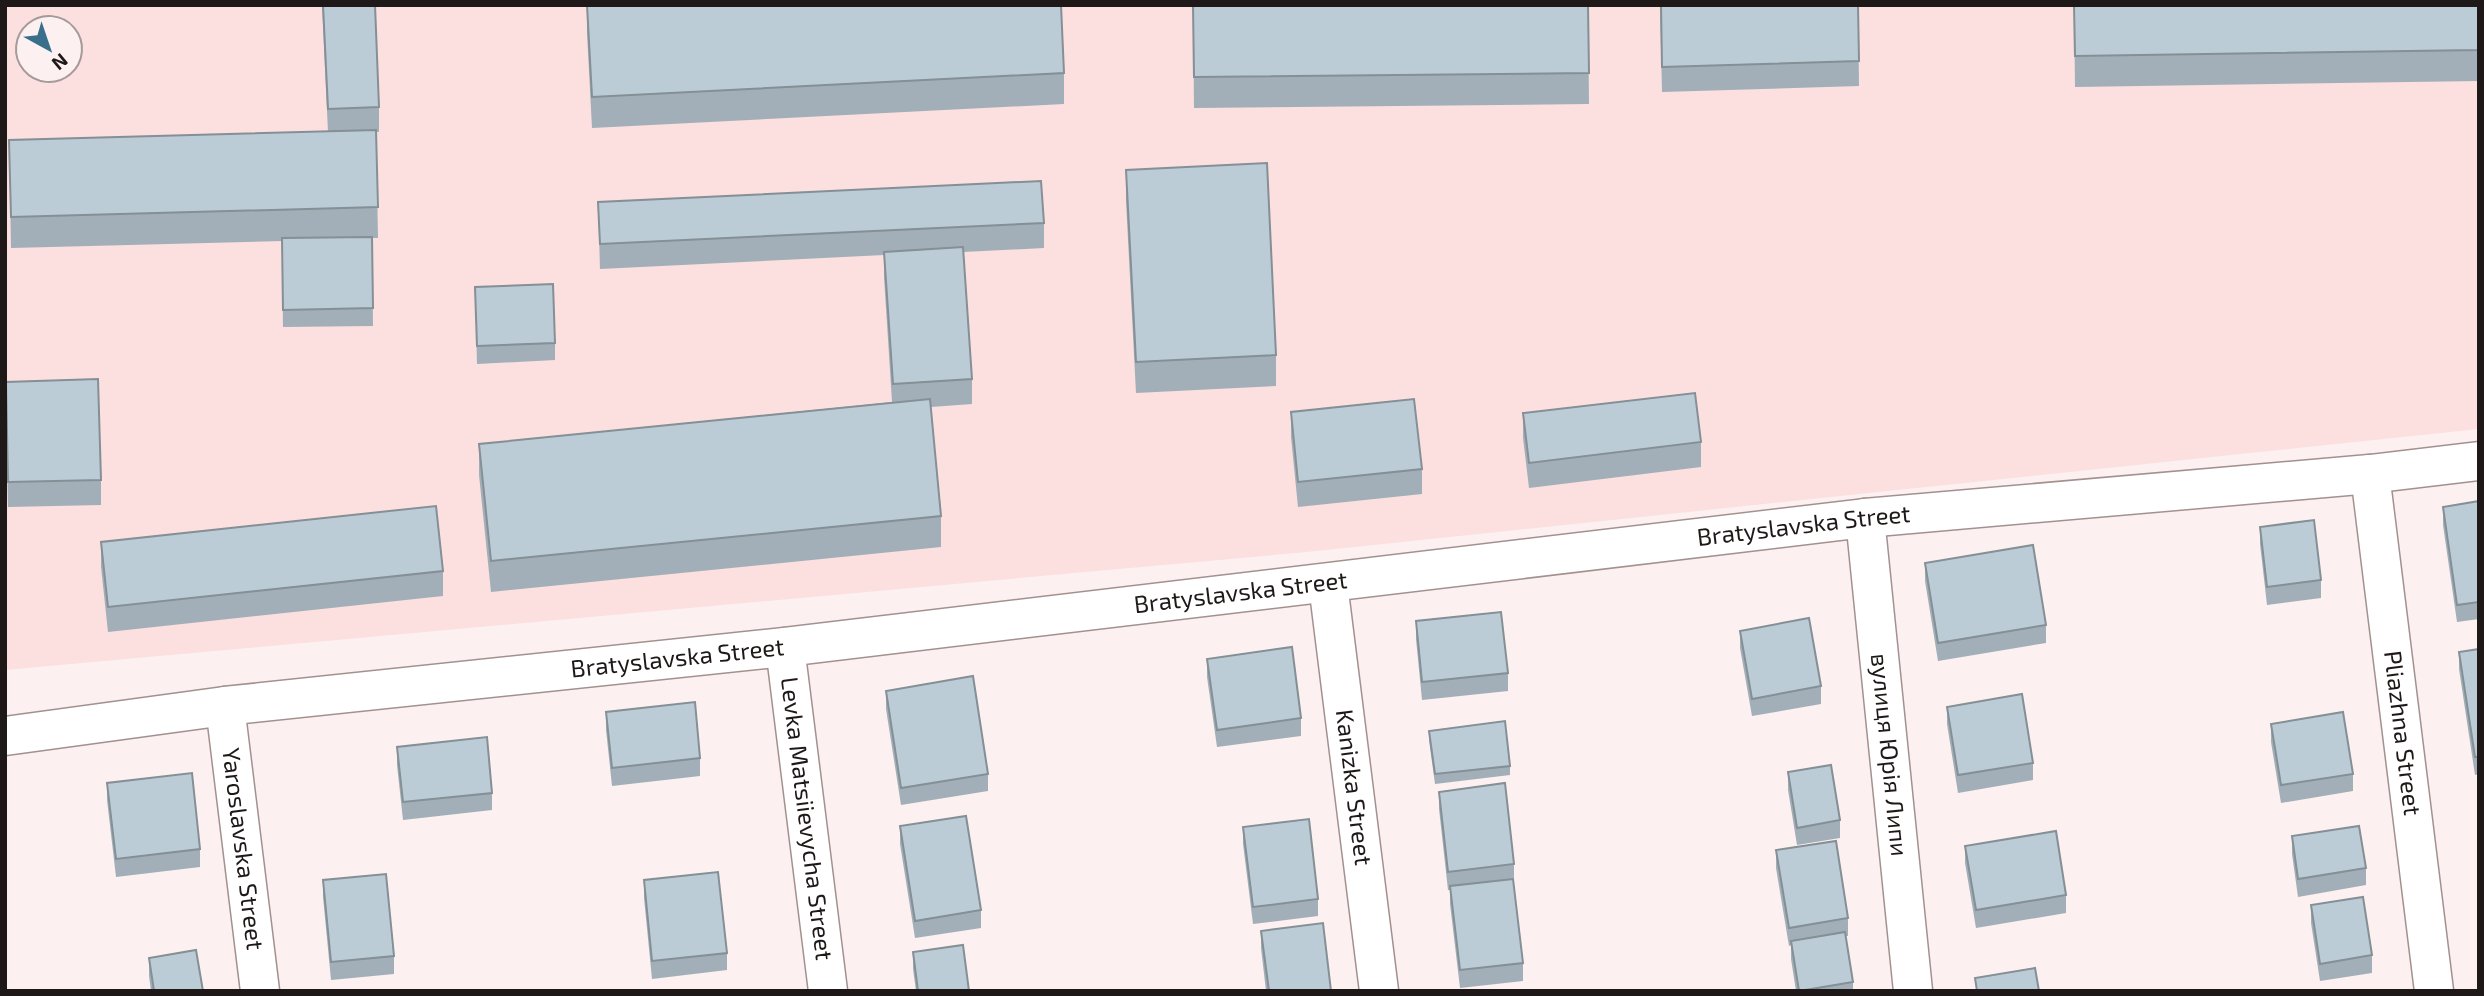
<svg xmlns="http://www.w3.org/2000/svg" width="2484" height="996" font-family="'Exo 2',sans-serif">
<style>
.built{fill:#fcdfdf;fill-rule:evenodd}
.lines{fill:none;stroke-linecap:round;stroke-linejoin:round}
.minor-casing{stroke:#a39191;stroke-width:41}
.minor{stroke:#fff;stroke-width:38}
.wall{fill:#a2afb8}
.building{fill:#bcccd6;stroke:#848f96;stroke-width:2}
.labels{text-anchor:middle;stroke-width:5;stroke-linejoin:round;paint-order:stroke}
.street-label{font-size:24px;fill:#1f1818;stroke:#fcf0f0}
</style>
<rect width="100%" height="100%" fill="#fcf0f0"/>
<path class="built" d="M5,5H2479V429L1307,552L5,670ZM28,28H70V70H28Z"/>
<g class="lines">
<g class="minor-casing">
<g id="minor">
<path id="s1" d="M2370,474L2434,991"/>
<path id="s2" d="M1865,518L1913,991"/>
<path id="s3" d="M1328,584L1379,991"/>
<path id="s4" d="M785,647L828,991"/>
<path id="s5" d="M225,706L260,991"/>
<path id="s6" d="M5,736L225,706L785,647L1865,518L2370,474L2479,461"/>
</g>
</g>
<use href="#minor" class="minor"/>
</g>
<path class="wall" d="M322,5H375L379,107V132H376L378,238H372L373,326L283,327L282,241L11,248L9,140L328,132Z
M587,5L1064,73V104L592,128L587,33Z
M1193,5H1588L1589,104L1194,108Z
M1660,5H1858L1859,86L1662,92Z
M2074,5H2479V81L2075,87Z
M1126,170L1276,355V386L1136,393L1126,201Z
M598,202L1044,223V248L963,252L972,379V404L931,407L941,516V547L491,592L479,475V444L892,402L884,277V255L600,269Z
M475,287L555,343V360L477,364Z
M6,407L101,480V505L8,507Z
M1291,412L1422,469V494L1298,507L1291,437Z
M1523,413L1701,442V467L1529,488L1523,438Z
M2479,501V619L2457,622L2443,525V507Z
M2260,527L2321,580V598L2267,605L2260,544Z
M101,542L443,571V596L108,632L101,567Z
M1925,563L2046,625V643L1938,661L1925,581Z
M1416,621L1508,673V691L1422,700L1416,639Z
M1740,631L1821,686V704L1752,716L1740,648Z
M2479,649V774L2475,775L2459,669V652Z
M1207,659L1301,718V736L1217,747L1207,677Z
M886,691L988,774V791L901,805L886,709Z
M1947,707L2033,763V780L1958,793L1947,724Z
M606,712L700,758V776L612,786L606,730Z
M2271,724L2353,774V791L2281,803L2271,742Z
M1429,731L1510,766V775L1435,784L1429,740Z
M397,747L492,793V810L403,820L397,765Z
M1788,772L1840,820V838L1797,845L1788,790Z
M107,783L200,849V867L116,877L107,800Z
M1439,792L1514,864V882H1513L1523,963V981L1460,988L1450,904V890H1448L1439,809Z
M900,826L981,910V928L915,938L900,844Z
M1243,827L1318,899V916L1253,924L1243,844Z
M2292,836L2366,868V885L2298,897L2292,854Z
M1965,846L2066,895V913L1976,928L1965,863Z
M1776,850L1848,918V936H1845L1853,982V991H1796L1791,959V945L1789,946L1776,868Z
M323,880L394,956V974L331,980L323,897Z
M644,880L727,953V970L652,979L644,898Z
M2311,905L2372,955V973L2320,981L2311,923Z
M1261,931L1331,991H1266L1261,948Z
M913,952L969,991H916L913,969Z
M149,958L203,991H151L149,976Z"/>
<path class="building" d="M323,5H375L379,107L328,109Z
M587,5H1061L1064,73L592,97Z
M1193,5H1588L1589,73L1194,77Z
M1661,5H1858L1859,61L1662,67Z
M2074,5H2479V50L2075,56Z
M376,130L378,207L11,217L9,140Z
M1267,163L1276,355L1136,362L1126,170Z
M1041,181L1044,223L600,244L598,202Z
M372,237L373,308L283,310L282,238Z
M963,247L972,379L893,384L884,252Z
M553,284L555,343L477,346L475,287Z
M98,379L101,480L8,482L6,382Z
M1695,393L1701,442L1529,463L1523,413Z
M930,399L941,516L491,561L479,444Z
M1414,399L1422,469L1298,482L1291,412Z
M2479,501V602L2457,605L2443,507Z
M436,506L443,571L108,607L101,542Z
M2314,520L2321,580L2267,587L2260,527Z
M2033,545L2046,625L1938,643L1925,563Z
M1501,612L1508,673L1422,682L1416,621Z
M1809,618L1821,686L1752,699L1740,631Z
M1292,647L1301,718L1217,730L1207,659Z
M2479,649V757H2475L2459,652Z
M973,676L988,774L901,788L886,691Z
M2022,694L2033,763L1958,775L1947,707Z
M695,702L700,758L612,768L606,712Z
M2343,712L2353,774L2281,785L2271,724Z
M1505,721L1510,766L1435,774L1429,731Z
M487,737L492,793L403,802L397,747Z
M1831,765L1840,820L1797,828L1788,772Z
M192,773L200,849L116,859L107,783Z
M1505,783L1514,864L1448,872L1439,792Z
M966,816L981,910L915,921L900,826Z
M1309,819L1318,899L1253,907L1243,827Z
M2359,826L2366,868L2298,879L2292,836Z
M2056,831L2066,895L1976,910L1965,846Z
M1836,841L1848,918L1789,928L1776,850Z
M718,872L727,953L652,961L644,880Z
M386,874L394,956L331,962L323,880Z
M1513,879L1523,963L1460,970L1450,886Z
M2363,897L2372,955L2320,964L2311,905Z
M1323,923L1331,991H1269L1261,931Z
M1845,932L1853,982L1799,991L1791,941Z
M963,945L969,991H918L913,952Z
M196,950L203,991H154L149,958Z
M2035,968L2039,991H1977L1975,978Z"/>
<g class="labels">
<g class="street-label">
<text dy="8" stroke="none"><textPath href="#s6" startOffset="1811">Bratyslavska Street</textPath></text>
<text dy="8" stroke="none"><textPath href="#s6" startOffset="1244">Bratyslavska Street</textPath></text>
<text dy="8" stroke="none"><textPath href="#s6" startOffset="677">Bratyslavska Street</textPath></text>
<text dy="8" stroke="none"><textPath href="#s1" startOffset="261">Pliazhna Street</textPath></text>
<text dy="8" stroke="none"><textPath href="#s2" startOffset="238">вулиця Юрія Липи</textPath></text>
<text dy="8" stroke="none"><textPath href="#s3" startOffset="205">Kanizka Street</textPath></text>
<text dy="8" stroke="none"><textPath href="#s4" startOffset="173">Levka Matsiievycha Street</textPath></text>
<text dy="8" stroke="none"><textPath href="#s5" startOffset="144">Yaroslavska Street</textPath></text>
</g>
</g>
<rect width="2484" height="996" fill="none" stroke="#1f1818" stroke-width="14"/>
<g transform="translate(49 49) rotate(140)"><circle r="33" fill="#fcf0f0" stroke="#a49a9a" stroke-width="2"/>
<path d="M0-5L12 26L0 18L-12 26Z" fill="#396f8b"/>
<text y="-10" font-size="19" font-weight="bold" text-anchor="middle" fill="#1f1818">N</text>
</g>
</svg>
